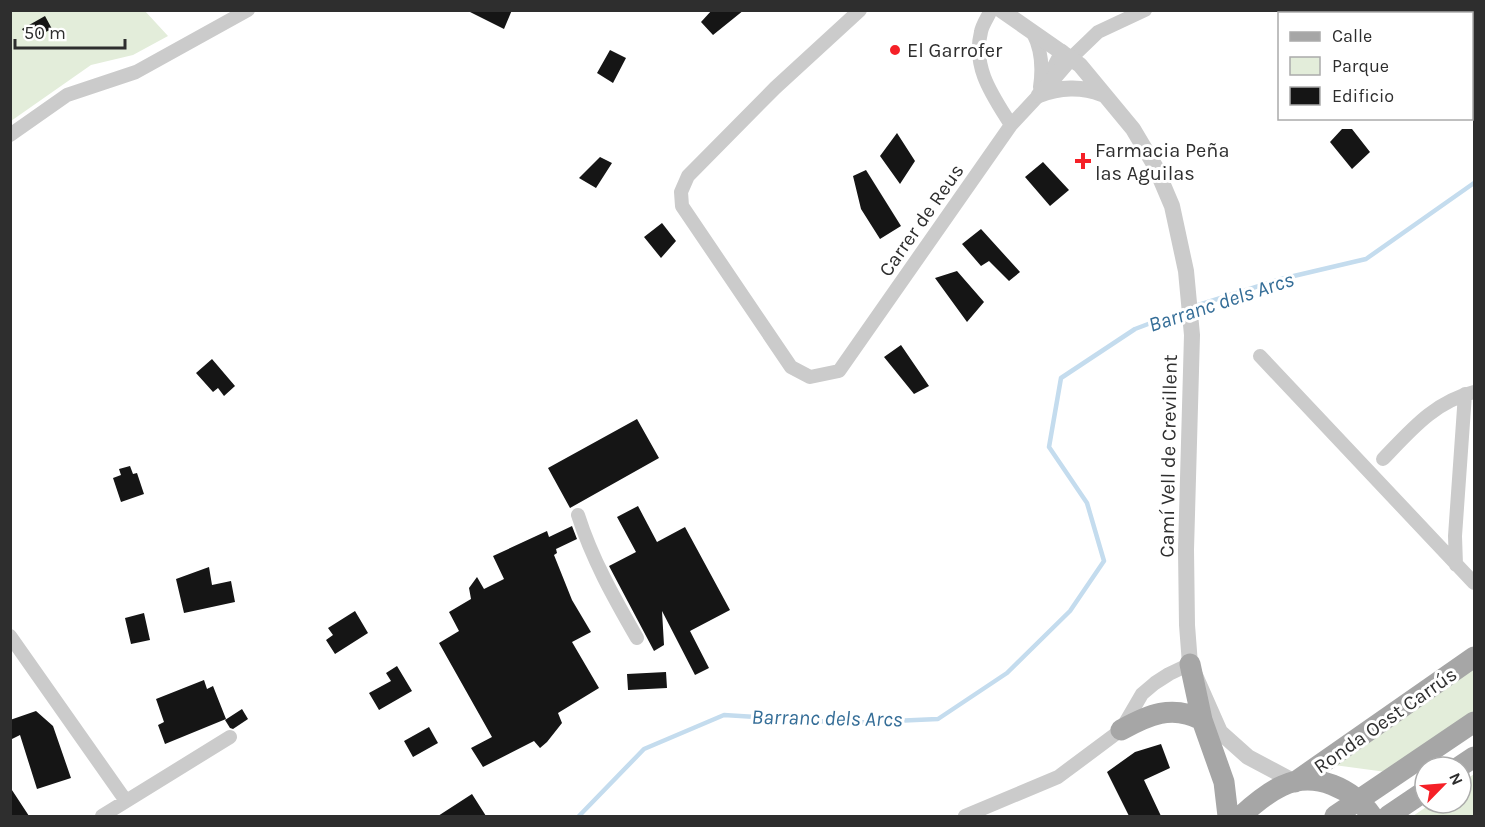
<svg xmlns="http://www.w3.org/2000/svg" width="1485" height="827" font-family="Karla,sans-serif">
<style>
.green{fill:#e3edda}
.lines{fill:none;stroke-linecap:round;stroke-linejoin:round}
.stream{stroke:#c4dcee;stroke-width:4.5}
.building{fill:#151515}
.minor{stroke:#cbcbcb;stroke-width:14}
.tertiary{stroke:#cbcbcb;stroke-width:16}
.primary{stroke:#a6a6a6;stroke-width:21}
.poi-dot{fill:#f52027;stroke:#fff;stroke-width:2}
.labels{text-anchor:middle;stroke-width:6;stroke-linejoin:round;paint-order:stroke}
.poi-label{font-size:20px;fill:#2e2e2e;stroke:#fff;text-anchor:start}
.street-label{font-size:20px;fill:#2e2e2e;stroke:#fff}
.water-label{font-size:21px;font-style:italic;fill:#346d97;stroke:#fff}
</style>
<rect width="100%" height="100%" fill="#fff"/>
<path class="green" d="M11,11H145L168,36L133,55L91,65L11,121Z
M1474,668V713L1386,772L1334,765Z
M1474,774V816H1413L1432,803H1461V783Z"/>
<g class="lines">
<path class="stream" d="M1192,307L1281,279L1366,259L1474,183
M579,816L644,749L724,715L848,723L938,719L1007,673L1070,611L1104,561L1087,503L1049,447L1061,378L1135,329L1185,310"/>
</g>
<path class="building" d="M466,10H512L504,29Z
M712,10H744L713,35L701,22Z
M45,16L52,29L29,40L22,29Z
M610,50L626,58L613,83L597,73Z
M1342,129H1352L1370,152L1352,169L1330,142Z
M897,133L915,161L900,184L880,156Z
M600,157L612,163L596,188L579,178Z
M1043,162L1069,190L1050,206L1025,177Z
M866,170L901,226L880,239L861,209L853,176Z
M662,223L676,241L661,258L644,237Z
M981,229L1020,272L1009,281L989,261L981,266L962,244Z
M957,271L984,302L967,322L935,278Z
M901,345L929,386L914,394L884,357Z
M212,359L235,386L224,396L218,388L213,392L196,373Z
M637,419L659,458L570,508L548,468Z
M130,466L133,474L137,473L144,494L121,502L113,478L121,475L119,469Z
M638,506L657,542L685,527L730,610L690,631L709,668L695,675L662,611L664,645L654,651L609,566L636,552L617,517Z
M572,526L577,539L556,549L557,553L554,555L572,600L591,632L572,642L599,688L558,713L562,723L547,742L540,748L534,741L483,767L471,748L492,737L439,643L459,631L449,612L471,599L469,588L477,577L484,589L504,579L493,556L547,531L549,537Z
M209,567L212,585L231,581L235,602L184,613L176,579Z
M355,611L368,633L335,654L326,640L333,635L328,628Z
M144,613L150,640L131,644L125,618Z
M397,666L412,691L379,710L369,693L391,681L386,673Z
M666,672L667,688L628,690L627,674Z
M204,680L207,689L213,686L226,719L165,744L158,725L164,722L156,699Z
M242,709L248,719L233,729L230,728L225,720Z
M36,711L53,726L71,778L37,789L20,735L10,740V720Z
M429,727L438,743L413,757L404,741Z
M1161,744L1170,768L1144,780L1161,816H1129L1107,772L1135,752Z
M10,787L29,816H10Z
M472,794L486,816H438Z"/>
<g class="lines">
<path class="minor" d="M860,10L775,88L688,176L681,192L682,206L791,367L810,377L839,371L1011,125L1039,95L1062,51
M991,10C988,17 982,25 981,32C972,68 993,96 1011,125
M1033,33C1042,50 1043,67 1040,87
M1071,58L1098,32L1145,10
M10,135L67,95L136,72L248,10
M1260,356L1474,583
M1383,459C1411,430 1434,402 1474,392
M578,515C592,559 614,598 637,638
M1456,565L1455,536L1465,394
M10,636L126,801
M102,816L230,737
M965,816L1058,777L1121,730L1142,694L1155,683L1169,674L1190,664"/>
<path class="tertiary" d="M1001,10L1080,65L1133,129L1155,166L1172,206L1186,271L1192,335L1186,550L1187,625L1190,664L1220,732L1248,757L1295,782
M1039,95C1059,87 1082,86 1102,94
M1039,95L1071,58"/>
<path class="primary" d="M1190,664L1202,720L1224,782L1228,816
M1121,730C1148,715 1172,704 1202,720
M1459,767L1474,757
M1295,782L1474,657
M1241,816C1253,805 1267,793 1282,786C1315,770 1353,789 1372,816
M1335,816L1474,722
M1388,816L1425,791"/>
</g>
<g class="poi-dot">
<circle cx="895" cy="50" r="6"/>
<path d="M1080 152h6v6h6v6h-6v6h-6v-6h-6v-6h6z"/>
</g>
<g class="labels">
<g class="poi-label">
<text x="907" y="57">El Garrofer</text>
<text x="1095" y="157">Farmacia Peña<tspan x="1095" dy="23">las Aguilas</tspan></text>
</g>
<g class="street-label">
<text transform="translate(921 220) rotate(-55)" y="7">Carrer de Reus</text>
<text transform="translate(1168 456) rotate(-89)" y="7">Camí Vell de Crevillent</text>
<text transform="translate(1385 720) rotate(-35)" y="7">Ronda Oest Carrús</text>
</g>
<g class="water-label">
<text transform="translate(1221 302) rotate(-18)" y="7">Barranc dels Arcs</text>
<text transform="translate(827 718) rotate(1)" y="7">Barranc dels Arcs</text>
</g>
</g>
<rect width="1485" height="827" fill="none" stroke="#2e2e2e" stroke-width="24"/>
<rect x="1278" y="12" width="195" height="108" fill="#ffffff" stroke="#ababab" stroke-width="1.5"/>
<rect x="1290" y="32" width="30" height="9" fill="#a6a6a6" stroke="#ababab" stroke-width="1.5"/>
<text x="1332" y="42" font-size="18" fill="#2e2e2e">Calle</text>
<rect x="1290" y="57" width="30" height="18" fill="#e3edda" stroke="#ababab" stroke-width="1.5"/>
<text x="1332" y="72" font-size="18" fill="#2e2e2e">Parque</text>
<rect x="1290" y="87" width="30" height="18" fill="#151515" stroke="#ababab" stroke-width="1.5"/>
<text x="1332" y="102" font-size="18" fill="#2e2e2e">Edificio</text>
<g transform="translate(1443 785) rotate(65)"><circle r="28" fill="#ffffff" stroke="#ababab" stroke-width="1.5"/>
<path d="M0-4.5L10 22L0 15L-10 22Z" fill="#f52027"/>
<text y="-9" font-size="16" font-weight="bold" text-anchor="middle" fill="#2e2e2e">N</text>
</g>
<path d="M15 39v9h110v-9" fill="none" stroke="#2e2e2e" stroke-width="3"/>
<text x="24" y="39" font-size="18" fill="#2e2e2e" stroke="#ffffff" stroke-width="4.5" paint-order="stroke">50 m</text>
</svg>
